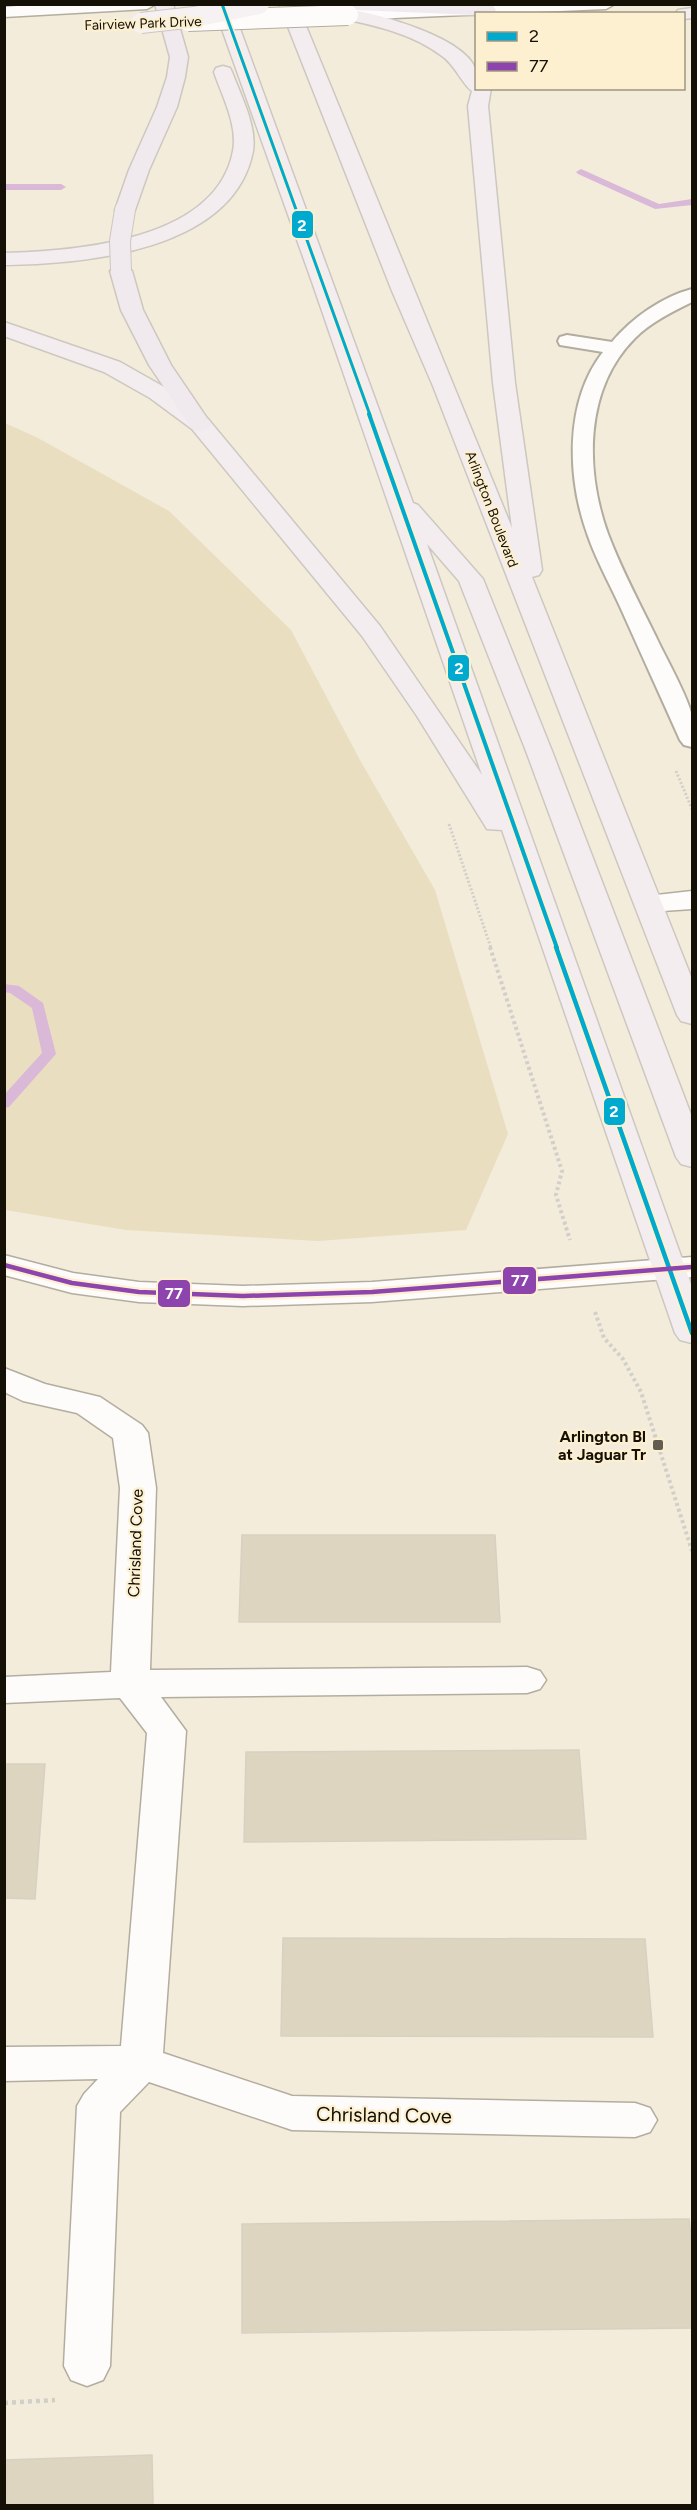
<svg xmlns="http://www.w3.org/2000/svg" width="697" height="2510" font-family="Figtree,sans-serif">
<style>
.green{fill:#eadec0}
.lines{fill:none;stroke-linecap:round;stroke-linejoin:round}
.stream{fill:#dab8d8;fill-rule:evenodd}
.building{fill:#ded5c1;stroke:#d7d1c4;stroke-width:1.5}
.service-casing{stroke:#b3ada0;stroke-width:4}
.minor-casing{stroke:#b3ada0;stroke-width:3}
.tertiary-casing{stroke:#b3ada0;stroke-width:3}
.secondary-casing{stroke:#b3ada0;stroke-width:3}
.trunk-casing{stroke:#ccc8c0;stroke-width:3}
.motorway-casing{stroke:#ccc8c0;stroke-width:3}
.path-far2{stroke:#d1cfca;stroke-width:3;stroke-dasharray:2 2;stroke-linecap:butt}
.path-far1{stroke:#d1cfca;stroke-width:4;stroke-dasharray:3 3;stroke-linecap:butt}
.path{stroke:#d1cfca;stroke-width:4.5;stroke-dasharray:4 4;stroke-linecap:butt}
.service{fill:#fdfcfa;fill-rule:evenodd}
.minor{fill:#fdfcfa;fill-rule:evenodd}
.tertiary{fill:#fdfcfa;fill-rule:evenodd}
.secondary{fill:#fdfcfa;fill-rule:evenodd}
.trunk{fill:#f3edf0;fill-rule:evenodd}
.motorway{fill:#f0e9ee;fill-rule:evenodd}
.secondary-bridge-casing{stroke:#b3ada0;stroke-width:22;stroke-linecap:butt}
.primary-bridge-casing{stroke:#ccc8c0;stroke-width:22;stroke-linecap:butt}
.motorway-bridge-casing{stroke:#ccc8c0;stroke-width:22;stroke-linecap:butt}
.secondary-bridge{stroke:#fdfcfa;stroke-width:20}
.primary-bridge{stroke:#f6f1f2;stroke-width:20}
.motorway-bridge{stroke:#f0e9ee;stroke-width:20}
.bus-1-far2-casing{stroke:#fdf0d1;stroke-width:6}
.bus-1-far1-casing{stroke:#fdf0d1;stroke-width:8}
.bus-1-casing{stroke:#fdf0d1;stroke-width:9}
.bus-2-casing{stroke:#fdf0d1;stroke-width:9}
.bus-1-far2{stroke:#00a9ce;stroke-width:3}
.bus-1-far1{stroke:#00a9ce;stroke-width:4}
.bus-1{stroke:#00a9ce;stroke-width:4.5}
.bus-2{stroke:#8e44ad;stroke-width:4.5}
.poi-dot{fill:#635d51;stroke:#fdf0d1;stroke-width:2}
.labels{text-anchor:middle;stroke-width:4.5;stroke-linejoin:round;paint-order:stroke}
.far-street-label{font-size:14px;fill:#151006;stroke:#fdf0d1}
.poi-label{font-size:16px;font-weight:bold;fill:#151006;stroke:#fdf0d1;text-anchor:end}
.street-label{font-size:16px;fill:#151006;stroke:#fdf0d1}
.near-street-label{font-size:20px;fill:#151006;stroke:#fdf0d1}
.line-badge{stroke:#fdf0d1;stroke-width:2}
.badge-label{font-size:16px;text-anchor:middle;font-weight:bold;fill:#fff}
</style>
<rect width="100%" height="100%" fill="#f3ecdb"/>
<path class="green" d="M5,423L38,438L169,511L291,630L360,760L435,890L508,1134L466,1230L318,1241L126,1230L5,1210Z"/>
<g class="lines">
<path class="stream" d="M581,169L659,204L692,199V205L655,209L578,174L576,172Z
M4,184H61L66,187L61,190H4Z
M4,984L19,986L43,1003L56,1054L9,1107L4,1108V1095L42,1053L32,1008L10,993L4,992Z"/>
</g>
<path class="building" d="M242,1535H495L500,1622H239Z
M579,1750L586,1839L244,1842L246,1752Z
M4,1764H45L35,1899L4,1898Z
M283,1938L645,1939L653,2037L281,2036Z
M689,2219L693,2253V2328L242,2333V2224Z
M152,2455L153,2505H4V2460Z"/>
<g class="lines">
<g class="service-casing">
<path id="service" d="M692,289V302C672,312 651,322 635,338C584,389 585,470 608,534C622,571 641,606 658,641C667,660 688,697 692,716C694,724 693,738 692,747L684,745L680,740C661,697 641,654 622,611C611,586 597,562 588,536C567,479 564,402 603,352L560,345L558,341L560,337L567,335L612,342C632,318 662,297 692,289Z"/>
</g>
<g class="minor-casing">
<path id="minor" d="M692,891V909L648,912L638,909L634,903L638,897Z
M4,1368L45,1384L100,1397L142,1425L148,1433L156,1488L150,1670L527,1667L540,1671L546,1680L540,1689L527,1693L161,1697L186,1731L163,2053L292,2096L635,2103L650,2108L657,2120L650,2132L635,2137L292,2130L149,2082L120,2112L110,2366L103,2380L87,2386L71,2380L64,2366L77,2106L84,2094L98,2079L4,2081V2047L121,2046L147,1733L120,1698L4,1703V1677L111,1672L120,1488L113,1438L77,1413L23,1401L4,1392Z"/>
</g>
<g class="tertiary-casing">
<path id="tertiary" d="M4,1255L73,1273L139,1282L243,1286L372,1282L692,1257V1277L372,1302L243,1306L139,1302L72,1293L4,1275Z"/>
</g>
<g class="secondary-casing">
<path id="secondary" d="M42,4H156L147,9L4,17V7Z
M469,4H615L606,9L348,20L342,19L339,15L342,11L348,10Z"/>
</g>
<g class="trunk-casing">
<path id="trunk" d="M213,4H231L413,503L418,505L483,579L552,751L692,1117V1167L681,1164L676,1157L526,751L459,581L427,544L692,1287V1343L680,1340L675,1333L502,830L487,829L417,716L362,636L192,429L150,398L104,372L4,336V322L120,362L166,388L208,419L380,626L482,775L312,282Z
M279,4H297L512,528L493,383L468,106L472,91C463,85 455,65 442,56C404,27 353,22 309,11L306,7L308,4C344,4 463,31 476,70C478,75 476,83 476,88H491L488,106L515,383L542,570L539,575L532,577L692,979V1024L681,1021L677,1015L433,386L392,291Z
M692,8V18L684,19V14H675L678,10Z
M223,66L230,68L232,72C241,96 257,126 253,151C234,251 85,264 4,265V253C77,251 216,241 233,151C238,125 222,96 214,72L216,68Z"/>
</g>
<g class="motorway-casing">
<path id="motorway" d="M155,4H173L188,57L185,77L177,107L149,170L135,210L132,214H118L115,210L129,170L157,107L167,77L170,57Z
M325,4H483L493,6L496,10L494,14L476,15L334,9Z
M121,265L128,267L132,271L143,310L171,365L211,424L208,429L200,431L192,429L149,365L121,310L110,271L114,267Z"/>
</g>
<path class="path-far2" d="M676,771L692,809
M449,824L491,948"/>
<path class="path-far1" d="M490,947L562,1171L556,1195L570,1240
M595,1312L604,1338L623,1359L641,1392L692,1551"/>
<path class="path" d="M4,2403L55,2400"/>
<use href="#service" class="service"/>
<use href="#minor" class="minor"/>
<use href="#tertiary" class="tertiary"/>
<use href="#secondary" class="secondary"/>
<use href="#trunk" class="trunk"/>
<use href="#motorway" class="motorway"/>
<g class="secondary-bridge-casing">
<path id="secondary-bridge" d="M188,21L348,15"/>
</g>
<g class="primary-bridge-casing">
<path id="primary-bridge" d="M141,23L194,17L259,4"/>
</g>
<g class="motorway-bridge-casing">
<path id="motorway-bridge" d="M121,271L120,241L125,210"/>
</g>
<use href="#secondary-bridge" class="secondary-bridge"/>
<use href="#primary-bridge" class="primary-bridge"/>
<use href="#motorway-bridge" class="motorway-bridge"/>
<g class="bus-1-far2-casing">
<path id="bus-1-far2" d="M222,4L370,415"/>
</g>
<g class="bus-1-far1-casing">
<path id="bus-1-far1" d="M369,414L557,948"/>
</g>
<g class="bus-1-casing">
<path id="bus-1" d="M556,947L692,1333"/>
</g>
<g class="bus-2-casing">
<path id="bus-2" d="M4,1265L72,1283L139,1292L243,1296L372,1292L692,1267"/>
</g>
<use href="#bus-1-far2" class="bus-1-far2"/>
<use href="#bus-1-far1" class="bus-1-far1"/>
<use href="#bus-1" class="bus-1"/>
<use href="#bus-2" class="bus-2"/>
</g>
<rect class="poi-dot" x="652" y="1439" width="12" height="12" rx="3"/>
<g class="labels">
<g class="far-street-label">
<text transform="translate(143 23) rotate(-2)" y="5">Fairview Park Drive</text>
<text transform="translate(492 509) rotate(69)" y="5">Arlington Boulevard</text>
</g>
<g class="poi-label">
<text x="646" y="1442">Arlington Bl<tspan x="646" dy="18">at Jaguar Tr</tspan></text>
</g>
<g class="street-label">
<text transform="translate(135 1543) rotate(-88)" y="6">Chrisland Cove</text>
</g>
<g class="near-street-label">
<text transform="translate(384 2115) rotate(1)" y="7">Chrisland Cove</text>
</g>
</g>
<g class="line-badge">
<rect x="291" y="210" width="23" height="29" rx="6" fill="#00a9ce"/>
<rect x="447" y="654" width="23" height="28" rx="6" fill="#00a9ce"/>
<rect x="603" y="1097" width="23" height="29" rx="6" fill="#00a9ce"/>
<rect x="502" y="1266" width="35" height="29" rx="6" fill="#8e44ad"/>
<rect x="157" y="1279" width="34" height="29" rx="6" fill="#8e44ad"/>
</g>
<g class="badge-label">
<text x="302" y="231">2</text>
<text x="459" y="674">2</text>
<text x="614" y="1117">2</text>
<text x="520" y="1286">77</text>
<text x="174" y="1299">77</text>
</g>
<rect width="697" height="2510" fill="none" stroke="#151006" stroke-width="12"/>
<rect x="475" y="12" width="210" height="78" fill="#fdf0d1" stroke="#a09680" stroke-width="1.5"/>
<rect x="487" y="32" width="30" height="9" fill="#00a9ce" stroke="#a09680" stroke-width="1.5"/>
<text x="529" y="42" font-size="18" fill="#151006">2</text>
<rect x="487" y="62" width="30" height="9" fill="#8e44ad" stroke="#a09680" stroke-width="1.5"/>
<text x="529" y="72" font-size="18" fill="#151006">77</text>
</svg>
